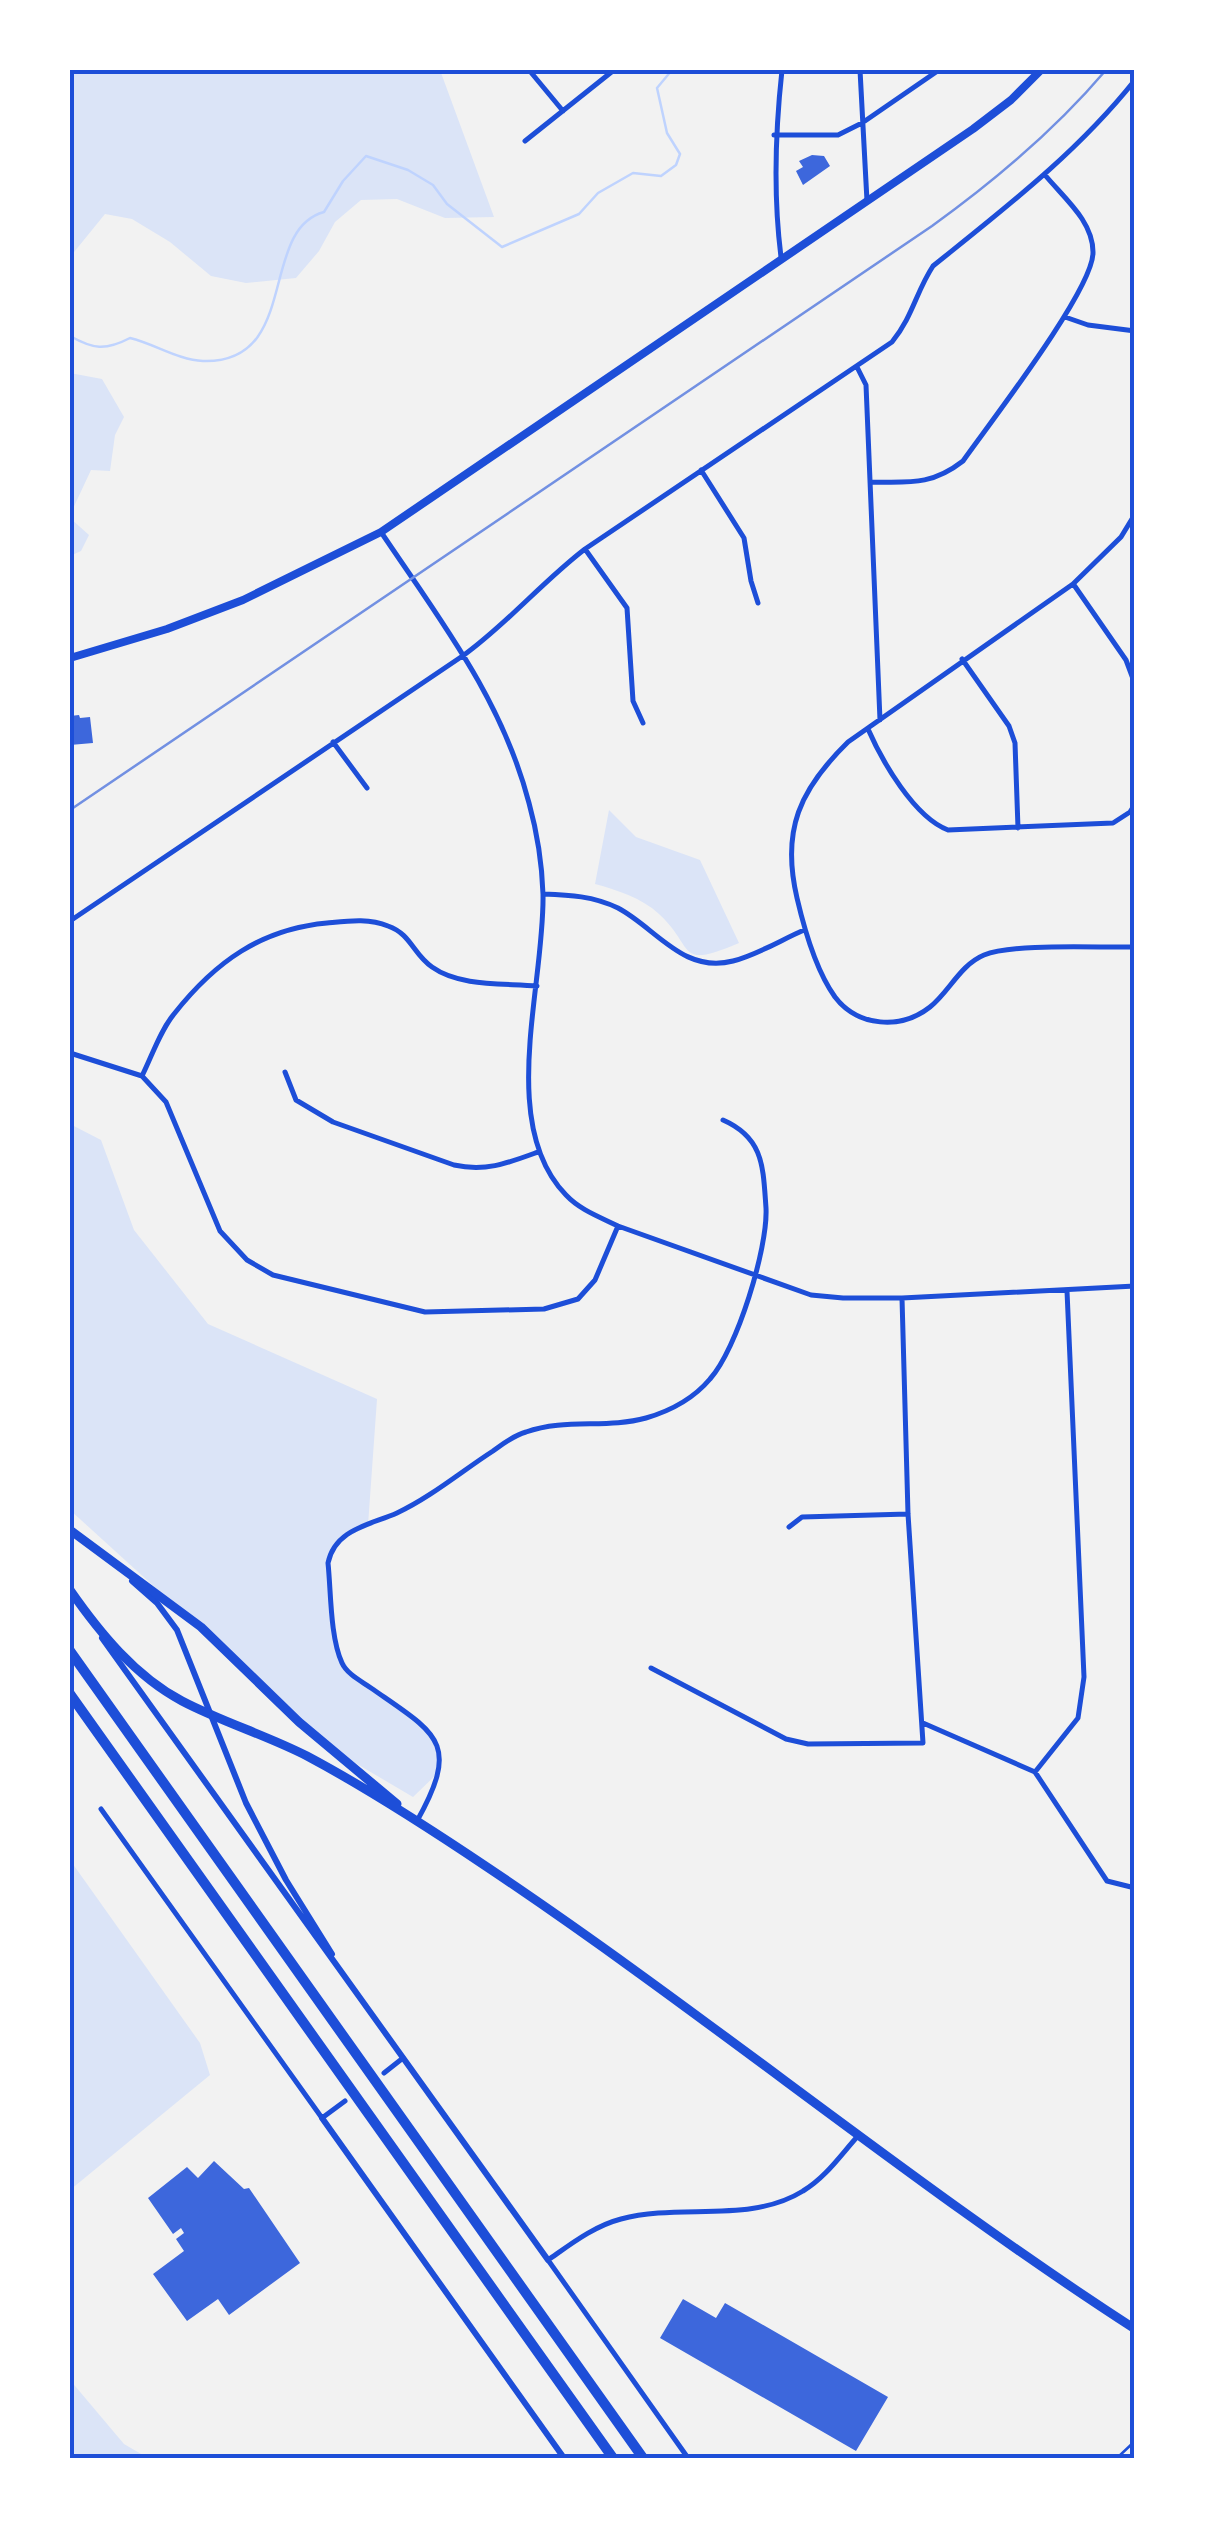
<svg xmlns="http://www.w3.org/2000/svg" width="1205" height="2528" font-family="'Exo 2',sans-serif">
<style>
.green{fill:#dbe4f7}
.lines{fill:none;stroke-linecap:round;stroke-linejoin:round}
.stream{stroke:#bfd3fe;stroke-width:2.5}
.building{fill:#3d67dc}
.service{stroke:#1d4ed8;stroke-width:2.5}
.minor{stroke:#1d4ed8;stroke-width:5}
.tertiary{stroke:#1d4ed8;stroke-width:6}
.secondary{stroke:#1d4ed8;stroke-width:8}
.primary{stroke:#1d4ed8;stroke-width:9}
.motorway{stroke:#1d4ed8;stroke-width:10}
.rail{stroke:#7290e2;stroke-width:2.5}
.neatline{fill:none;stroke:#1d4ed8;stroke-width:4}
</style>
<rect width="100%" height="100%" fill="#f2f2f2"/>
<path class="green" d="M70,70H440L494,217L445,218L397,199L361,200L335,222L319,251L296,278L246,283L211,276L170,242L132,219L105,214L70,257Z
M70,373L102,379L124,417L115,435L110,471L91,470L70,515Z
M70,518L89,535L81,551L70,556Z
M609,810L636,837L700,860L739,943C675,970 696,948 659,914C642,898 617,890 595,884Z
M70,1124L101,1140L134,1230L208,1324L377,1399L368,1525L340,1537L328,1563L337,1647L352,1675L410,1715L436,1742L441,1770L413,1797L335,1751L70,1510Z
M70,1860L200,2043L210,2075L70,2190Z
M70,2380L124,2444L148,2458H70Z"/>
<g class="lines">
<path class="stream" d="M70,336C93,349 105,351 130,338C155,344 178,360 203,361C301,364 258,230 324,212L343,181L366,156L408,170L433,185L447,204L502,247L579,214L598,193L633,173L661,176L676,165L680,154L667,133L657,88L672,70"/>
</g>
<path class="building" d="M812,155L824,156L830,166L803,185L796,171L803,167L799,161Z
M79,715L80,718L90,717L93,743L70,745V716Z
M214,2161L244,2189L249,2188L300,2263L229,2315L218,2299L187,2321L153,2274L184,2251L176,2239L184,2233L181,2228L173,2234L148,2198L187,2167L198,2178Z
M683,2299L716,2318L725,2303L888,2397L856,2451L660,2338Z"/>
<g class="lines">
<path class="service" d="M1117,2458L1135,2441"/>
<path class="minor" d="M529,70L563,111
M860,70L867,201
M774,135H838L862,123L939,70
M525,141L614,70
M781,257C773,194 775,134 782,70
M1065,317L1088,325L1135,331
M857,367L866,385L880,720
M701,470L744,538L751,581L758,603
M870,482C909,482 931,486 963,461C989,424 1094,289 1093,252C1093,221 1064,198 1045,175
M1135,514L1121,537L1073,584L848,742C800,789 781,830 797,898C804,928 817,972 835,997C858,1027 901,1030 930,1007C949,992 960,965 984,955C1013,943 1099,948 1135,947
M381,532C440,620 502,699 529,803C537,832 542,864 543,894C545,984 497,1124 566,1195C580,1210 600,1217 618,1226L811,1295L843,1298H902L1135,1286
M585,549L627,608L633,701L643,723
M1074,585L1126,660L1135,684
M962,659L1009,726L1015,743L1018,828
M868,729C882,761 914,817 948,830L1113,823L1130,812L1135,804
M333,742L367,788
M543,894C570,895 593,896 618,908C656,928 683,974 733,961C757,955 781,940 804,930
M70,921L464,655C508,623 542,582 585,549L892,342C913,316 916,292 933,266C1005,208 1077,153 1135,80
M70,1053L142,1076L166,1102L220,1231L247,1260L273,1275L425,1312L544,1309L578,1299L595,1280L618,1226
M285,1072L296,1100L333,1122L454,1165C486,1172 508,1163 538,1152
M142,1076C152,1056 160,1031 174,1014C215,962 261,929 327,923C348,921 369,918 388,926C411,934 413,954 432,967C460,987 504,983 537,986
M789,1527L802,1517L908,1514
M651,1668L786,1739L808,1744L923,1743L908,1514L902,1298
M923,1723L1035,1772L1107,1881L1135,1888
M1035,1772L1078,1718L1084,1677L1067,1291
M101,1809L322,2118L345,2101
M417,1821C461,1742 437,1734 371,1688C361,1681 347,1674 342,1663C330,1637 331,1591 328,1563C335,1529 370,1525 397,1513C431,1497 462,1471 493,1451C503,1444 514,1435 526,1432C565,1418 607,1429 646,1418C670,1411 694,1398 710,1379C737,1349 768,1248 766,1208C763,1167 764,1138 723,1120
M384,2073L403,2058
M688,2458L548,2260C571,2244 594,2226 621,2219C680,2203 750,2224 803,2191C825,2178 840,2156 857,2137"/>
<path class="tertiary" d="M132,1581L157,1603L177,1630L246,1803L286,1880L332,1954
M102,1638L548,2260
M322,2118L564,2458"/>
<path class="secondary" d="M70,658L167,629L243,600L381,532L973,129L1011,100L1041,70"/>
<path class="primary" d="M70,1530L201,1627L299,1722L397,1804
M70,1590C100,1633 135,1676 182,1701C222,1722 266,1735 307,1756C369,1789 429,1828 487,1867C708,2015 912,2185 1135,2329"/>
<path class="motorway" d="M70,1651L643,2458
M70,1694L613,2458"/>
<path class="rail" d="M70,810L932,226C996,180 1055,130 1106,70"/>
</g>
<rect width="1205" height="2528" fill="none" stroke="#ffffff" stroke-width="145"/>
<rect x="72" y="72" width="1060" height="2384" class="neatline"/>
</svg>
